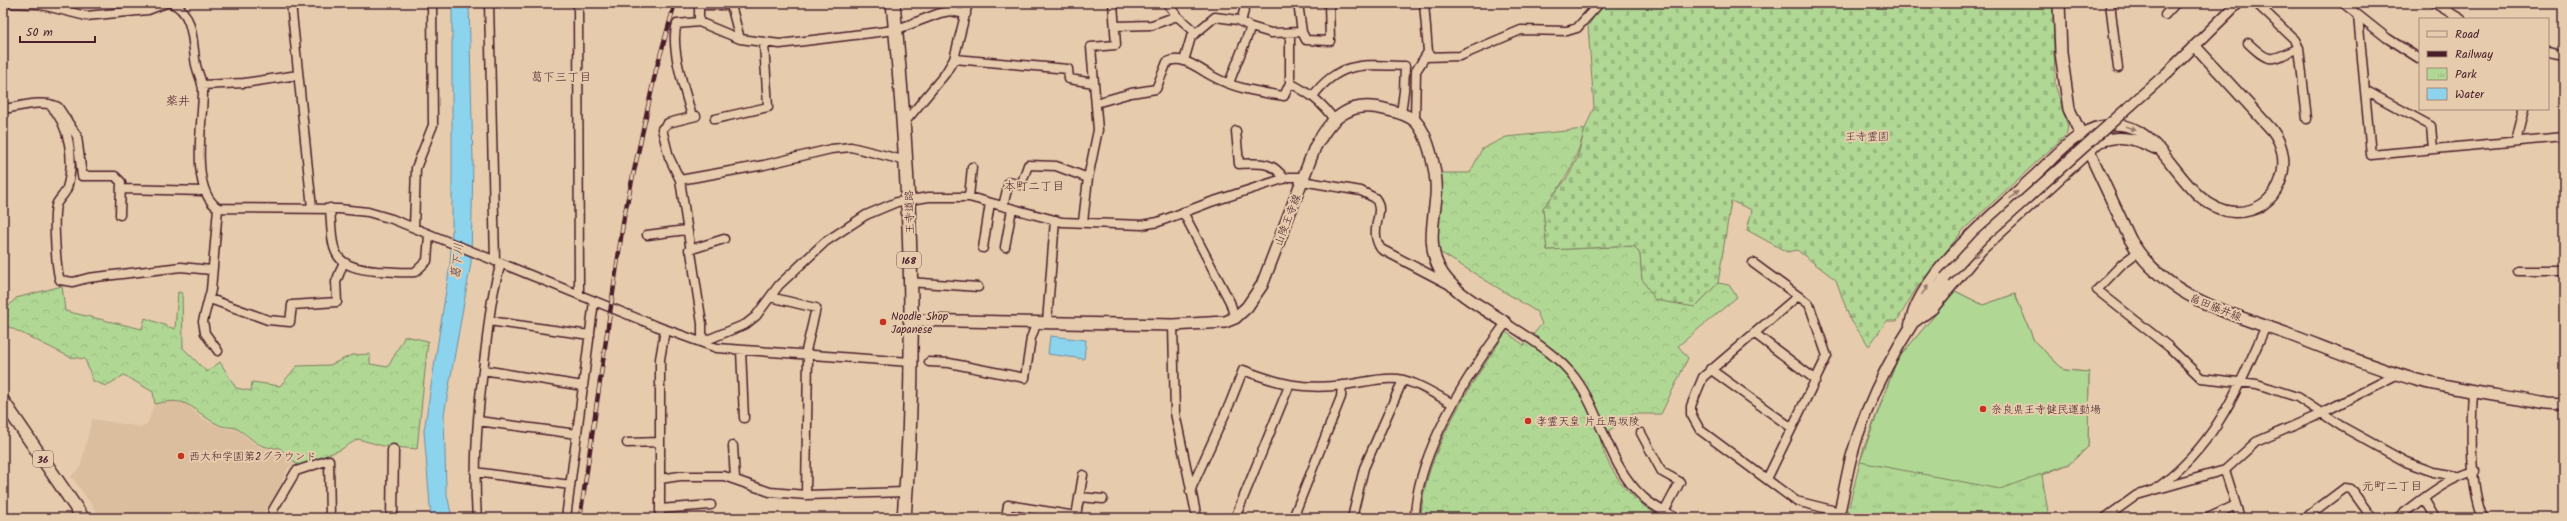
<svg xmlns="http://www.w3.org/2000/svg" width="2567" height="521" font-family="Kalam,'Klee One',sans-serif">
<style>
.built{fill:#dbbe9e}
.forest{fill:url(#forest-crowns);stroke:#7d7c60}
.cemetery{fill:url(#cemetery-stones);stroke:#7d7c60}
.park{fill:url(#park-tufts);stroke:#7d7c60}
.pitch{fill:#b0d894;stroke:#7d7c60}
.water{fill:#8cd4ed;stroke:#728c9f}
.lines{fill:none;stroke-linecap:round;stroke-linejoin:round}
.minor-casing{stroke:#4a1f2b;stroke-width:11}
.tertiary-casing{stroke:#4a1f2b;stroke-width:13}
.secondary-casing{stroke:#4a1f2b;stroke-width:14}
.primary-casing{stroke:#4a1f2b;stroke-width:15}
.trunk-casing{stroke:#4a1f2b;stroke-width:16}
.minor{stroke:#e6ccad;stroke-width:8}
.tertiary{stroke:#e6ccad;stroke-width:10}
.secondary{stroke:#e6ccad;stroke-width:11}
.primary{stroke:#e6ccad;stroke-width:12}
.trunk{stroke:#e6ccad;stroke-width:13}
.rail-casing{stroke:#4a1f2b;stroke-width:4.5}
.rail{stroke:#e6ccad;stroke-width:3;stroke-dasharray:9;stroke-linecap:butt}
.tertiary-bridge-casing{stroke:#4a1f2b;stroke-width:13;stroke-linecap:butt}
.tertiary-bridge{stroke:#e6ccad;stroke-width:10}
.oneway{fill:#98766c}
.poi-dot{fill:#c8321e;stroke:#e6ccad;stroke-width:1.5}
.labels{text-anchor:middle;stroke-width:4;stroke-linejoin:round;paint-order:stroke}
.shield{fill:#e6ccad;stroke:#795352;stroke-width:1}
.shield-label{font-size:10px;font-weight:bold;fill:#4a1f2b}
.park-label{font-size:11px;fill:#543236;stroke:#e6ccad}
.street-label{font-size:11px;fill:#4a1f2b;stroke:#e6ccad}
.poi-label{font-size:11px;fill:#4a1f2b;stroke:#e6ccad;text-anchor:start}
.neighbourhood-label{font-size:12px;fill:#4a1f2b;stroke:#e6ccad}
.water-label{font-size:12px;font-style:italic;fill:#543a48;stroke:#e6ccad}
</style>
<defs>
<pattern id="forest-crowns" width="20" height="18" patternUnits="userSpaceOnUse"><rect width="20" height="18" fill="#b0d894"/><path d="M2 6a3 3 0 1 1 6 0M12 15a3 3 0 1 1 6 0" fill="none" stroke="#99b980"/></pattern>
<pattern id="cemetery-stones" width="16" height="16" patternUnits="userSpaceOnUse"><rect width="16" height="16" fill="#b0d894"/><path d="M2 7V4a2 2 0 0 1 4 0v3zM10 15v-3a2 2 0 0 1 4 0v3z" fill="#99b980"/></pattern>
<pattern id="park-tufts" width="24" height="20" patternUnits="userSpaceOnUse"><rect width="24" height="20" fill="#b0d894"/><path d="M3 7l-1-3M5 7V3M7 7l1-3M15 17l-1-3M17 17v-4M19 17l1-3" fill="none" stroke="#99b980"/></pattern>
</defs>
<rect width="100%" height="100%" fill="#e6ccad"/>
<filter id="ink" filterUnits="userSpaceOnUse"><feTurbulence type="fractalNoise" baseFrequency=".025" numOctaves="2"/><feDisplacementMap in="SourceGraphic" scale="8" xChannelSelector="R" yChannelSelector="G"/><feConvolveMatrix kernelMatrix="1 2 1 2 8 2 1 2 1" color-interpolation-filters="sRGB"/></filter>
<g filter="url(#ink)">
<path class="built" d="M171,401L186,404L201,418L222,428L237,430L262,449H279L294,464L288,468L277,493L260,518H101L71,476L80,468L92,419L141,427L148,423L153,406Z"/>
<path class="forest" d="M1585,129C1574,167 1567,178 1543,208L1547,250L1634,246L1640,254L1642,279L1695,307L1718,283L1729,285L1737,297L1678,346L1688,358L1661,414H1633L1600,437C1606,471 1633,503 1663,518H1421C1423,454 1471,385 1506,332L1524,345L1542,324L1537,312L1438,251L1434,229L1442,191L1439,173H1470L1482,149L1506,137Z
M62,286L65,311L142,329L145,318L175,329L178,292L182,293L183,348L207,372L220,362L236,388L251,391L252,382L280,386L297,366L330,365L352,355L370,354V364L388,367L405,336L428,341L417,449L383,446L358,439L340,450L298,466L280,448C256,448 258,442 239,430C234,426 225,428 219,425C190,411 192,395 155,404L153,392L124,375L106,386L93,381L85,359L70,357L3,324V304L9,306L16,298Z"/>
<path class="cemetery" d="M1603,3H2053L2055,84L2068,127L2066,135L1964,229L1916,289L1897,321H1887L1869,346L1850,319L1836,280L1797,250L1787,252L1747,230L1752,210L1731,201L1718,283L1695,307L1655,300L1642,279L1640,254L1634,246L1547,250L1543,208L1568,177L1577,159L1585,129L1594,107L1588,26Z"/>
<path class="park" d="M1955,291L1983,305L2015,294L2034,341L2064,370L2089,372L2088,447L2069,464L2042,475L2049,518H1846L1863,450L1897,360Z"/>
<path class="pitch" d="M1955,291L1983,305L2015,294L2034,341L2064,370L2089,372L2088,447L2069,464L2000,489L1860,462L1897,360Z"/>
<path class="water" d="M452,3H469L473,160L471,263L444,415L446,490L452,518H431L424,431L450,265L452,231Z
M1050,336L1086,340L1084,359L1048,354Z"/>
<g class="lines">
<g class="minor-casing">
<path id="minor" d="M3,3L38,4L86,16L148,10L166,3
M171,3C195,12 192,45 196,65C198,74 203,83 203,91C203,122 189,189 218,208L339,209L368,212L392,219L656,326L717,348L910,362
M291,3L312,208
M489,3L495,261
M578,3L579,295
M1167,3L1177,16L1196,33
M1298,3L1302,32L1306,40L1330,41L1329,3
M2110,3L2118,68
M2256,3L2295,40L2299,48L2307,119
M2343,3L2387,38L2420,59
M2434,3L2461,19
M2165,15L2176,3
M2358,16L2371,155L2564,137
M699,22V5H731L740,39
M1241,22L1246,3
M1115,26L1152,25L1177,16
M2248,43C2271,65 2271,60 2299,48
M2548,52L2564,55
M1425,57L1460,56L1521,30L1567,31L1577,28L1597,6
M954,59L1068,69L1069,79L1094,83
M1184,61L1191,37L1215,17L1238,20L1251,27L1271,33L1302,32
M1229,83L1251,27
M1290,83C1309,93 1322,102 1334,120
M202,85L244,83L298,75
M2365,90L2431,126L2433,149
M1313,96C1340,60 1365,65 1405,66L1404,91L1401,114
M1096,103L1131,93L1156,89L1167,62C1182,54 1199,69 1212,76C1235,89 1259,92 1284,96L1290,83V33
M49,104C70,124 75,161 67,188C65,195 57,200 56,206C53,218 56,270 60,280L73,282L88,278L181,267L211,270
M3,109C19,107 43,99 58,107L77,136L82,176H115L121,182L120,215
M696,116L668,123L662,129L669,157L680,180L702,324V342L746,324L756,316L779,285L825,242L866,215L897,202L929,197H969L1062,222L1142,225L1158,222L1211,202L1289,177H1303
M692,117C686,93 669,47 677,24L699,22L740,39L780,44L895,30L940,13L950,11L966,14
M715,119L768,107L764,44
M1415,120L1416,71L1428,52L1424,3
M905,122L945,74L954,59L968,3
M1236,131L1239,164C1258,163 1274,161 1284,179
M2516,141L2524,109
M680,180L764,165L831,149L851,147L907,161
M1302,181L1361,191L1375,198C1387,213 1367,228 1381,249L1450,285
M121,189L204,191
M969,197L972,167
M1003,206L1009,182L1021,185L1028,165L1056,166L1088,178
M330,208C333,250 329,267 377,271C390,271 402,273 415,272L427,261L429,235
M1183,212L1230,302L1235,318
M1083,222L1088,178L1098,130L1091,47L1116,45L1113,3
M414,228L416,168L433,125L432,3
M647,235L686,230
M1005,247L1012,209
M983,248L990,203
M689,250L724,239
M2138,252L2122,264L2097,290L2169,347L2201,378L2257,384L2297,397L2341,426L2406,462L2433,472L2457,476
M1753,263L1809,304L1827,356L1767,479
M2517,271H2564
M909,282L978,287
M1798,296L1703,377L1691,406V414L1700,430L1796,501L1840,512
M770,297L816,308L805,355
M210,299L268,320L290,322L292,305L337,302L336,282L343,264
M489,321L590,335
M1047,322L1055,220
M1173,325L1175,413L1197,518
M1754,333L1816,380
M741,350L744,418
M218,351L205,333L203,321L211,290L218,208
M929,362L949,363L1025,378L1031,338L1037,322
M1710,369L1792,428
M483,370L583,386
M2473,391C2471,426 2469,486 2483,518
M478,421L577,434
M1641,433L1662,472L1680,482L1664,512
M627,443L660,442
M733,446L735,478
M2225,470L2240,518
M475,472L570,485
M660,479L680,476H724L770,492L806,495L906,492
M2157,488C2216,445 2237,390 2266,326
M1190,491L1230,403L1243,370C1280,384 1303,390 1344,385C1362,383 1380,377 1398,379C1417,382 1436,395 1453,404
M806,495L808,355
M1079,497L1103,499
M2424,499L2435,518
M660,509L711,505
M272,518L273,510L296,471L329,460L330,518
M477,518C473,463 478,409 485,354C489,323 491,293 501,264
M566,518L594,301
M660,518V359L665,330
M1006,518L1008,505L1076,516L1083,475
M1235,518L1289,386
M1293,518L1341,397L1342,385
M1352,518L1364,468L1403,380
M1415,518C1416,454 1469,373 1506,323C1530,339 1558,355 1575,378C1602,414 1608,466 1643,497C1652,506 1665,512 1676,518
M2105,518L2137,495L2225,470L2256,442L2314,417L2398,374
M2208,518L2236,505
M2305,518L2345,488L2351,489L2372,518
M2397,518C2422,500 2445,479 2475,471"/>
</g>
<g class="tertiary-casing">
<path id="tertiary" d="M2168,72L2238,3
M1910,325C1918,274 1995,213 2032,178C2049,163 2067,141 2087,131C2098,126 2115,123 2126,126C2168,136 2185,209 2234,212C2279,214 2297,162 2272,130L2195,46
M1910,325L1932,309L1981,250L2099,142C2121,134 2136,139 2156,149
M392,518L393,450
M1838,518C1843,498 1846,478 1851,458C1869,392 1903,332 1945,278"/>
</g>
<g class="secondary-casing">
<path id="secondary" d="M2059,3L2061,53L2069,109L2130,239C2163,297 2229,313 2288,334C2331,350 2373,368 2417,380C2459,391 2504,396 2547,404L2564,405
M909,320L1173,325L1225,322L1235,318L1247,307L1262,285L1315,147C1323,134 1330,121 1344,113C1357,105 1374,106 1388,110C1397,112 1409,115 1416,122C1429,136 1438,177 1436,196C1434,221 1427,244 1439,268C1452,293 1483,307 1506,323"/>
</g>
<g class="primary-casing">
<path id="primary" d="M3,401L83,518"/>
</g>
<g class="trunk-casing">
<path id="trunk" d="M893,3C910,174 918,347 904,518"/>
</g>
<use href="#minor" class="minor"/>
<use href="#tertiary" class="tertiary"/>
<use href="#secondary" class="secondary"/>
<use href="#primary" class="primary"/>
<use href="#trunk" class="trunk"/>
<g class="rail-casing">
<path id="rail" d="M580,518L624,217L656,70L675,3"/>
</g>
<use href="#rail" class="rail"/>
<g class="tertiary-bridge-casing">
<path id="tertiary-bridge" d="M1945,278L1981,239L2168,72"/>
</g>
<use href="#tertiary-bridge" class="tertiary-bridge"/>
</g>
<defs><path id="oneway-solid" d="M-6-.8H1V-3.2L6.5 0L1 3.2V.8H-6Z"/></defs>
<g class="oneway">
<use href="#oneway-solid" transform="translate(2131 128) rotate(20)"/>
<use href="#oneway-solid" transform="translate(2014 195) rotate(-43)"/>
<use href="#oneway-solid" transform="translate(1978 253) rotate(134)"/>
<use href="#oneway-solid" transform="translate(1925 290) rotate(-54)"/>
</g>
</g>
<g class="poi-dot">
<circle cx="883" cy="322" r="4"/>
<circle cx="1983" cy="409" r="4"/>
<circle cx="1528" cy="421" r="4"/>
<circle cx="181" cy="456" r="4"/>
</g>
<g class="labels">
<g class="shield">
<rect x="897" y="252" width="24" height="16" rx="3"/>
<rect x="33" y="451" width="20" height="16" rx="3"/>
</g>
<g class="shield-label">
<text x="909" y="264">168</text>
<text x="43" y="463">36</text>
</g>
<g class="park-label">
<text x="1867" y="140">王寺霊園</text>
</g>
<g class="street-label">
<text transform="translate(909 212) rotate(-91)" y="4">王寺道路</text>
<text transform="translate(1287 220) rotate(-69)" y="4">山陵王寺線</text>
<text transform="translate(2216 307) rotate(22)" y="4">畠田藤井線</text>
</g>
<g class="poi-label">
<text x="891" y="320">Noodle Shop<tspan x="891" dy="13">Japanese</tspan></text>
<text x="1991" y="413">奈良県王寺健民運動場</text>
<text x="1536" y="425">孝霊天皇 片丘馬坂陵</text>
<text x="189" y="460">西大和学園第2グラウンド</text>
</g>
<g class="neighbourhood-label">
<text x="561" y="81">葛下三丁目</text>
<text x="178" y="105">薬井</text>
<text x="1034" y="190">本町二丁目</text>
<text x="2392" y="490">元町二丁目</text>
</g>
<g class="water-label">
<text transform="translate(457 261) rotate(-84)" y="4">葛下川</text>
</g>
</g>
<rect width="2567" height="521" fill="none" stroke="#e6ccad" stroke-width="16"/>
<rect x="8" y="8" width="2551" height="505" fill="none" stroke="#4a1f2b" stroke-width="1.5" filter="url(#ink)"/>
<rect x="2419" y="18" width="130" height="92" fill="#e6ccad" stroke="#a88779"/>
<rect x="2427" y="31" width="20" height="6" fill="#e6ccad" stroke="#a88779"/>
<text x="2455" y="38" font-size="12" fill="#4a1f2b">Road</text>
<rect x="2427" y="51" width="20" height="6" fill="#4a1f2b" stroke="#a88779"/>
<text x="2455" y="58" font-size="12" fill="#4a1f2b">Railway</text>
<rect x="2427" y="68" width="20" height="12" fill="url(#park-tufts)" stroke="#a88779"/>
<text x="2455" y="78" font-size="12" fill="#4a1f2b">Park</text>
<rect x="2427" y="88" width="20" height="12" fill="#8cd4ed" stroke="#a88779"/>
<text x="2455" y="98" font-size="12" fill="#4a1f2b">Water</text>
<path d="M20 36v6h75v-6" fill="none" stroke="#4a1f2b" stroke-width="2"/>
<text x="26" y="36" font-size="12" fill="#4a1f2b" stroke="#e6ccad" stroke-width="3" paint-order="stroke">50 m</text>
</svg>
